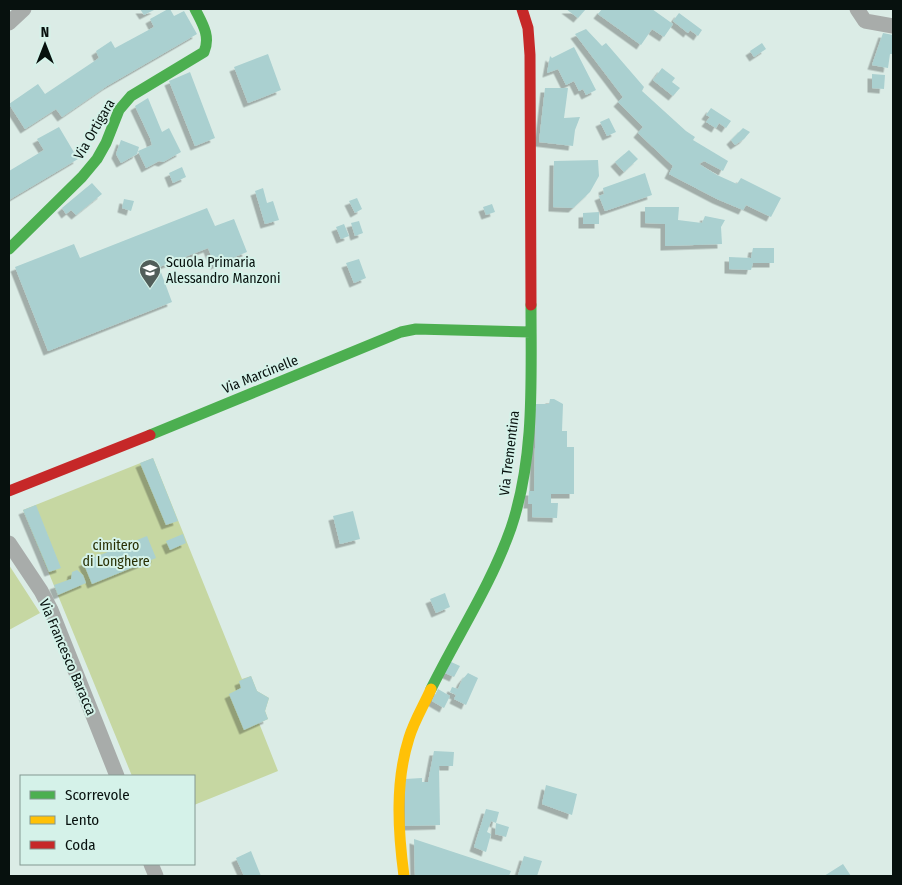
<svg xmlns="http://www.w3.org/2000/svg" width="902" height="885" font-family="'Fira Sans Condensed',sans-serif">
<style>
.green{fill:#c6d7a2}
.building{fill:#aad0d0;filter:url(#shadow)}
.lines{fill:none;stroke-linecap:round;stroke-linejoin:round}
.street{stroke:#a8acaa;stroke-width:15}
.fast{stroke:#4caf50;stroke-width:11}
.slow{stroke:#ffc107;stroke-width:11}
.jam{stroke:#c62828;stroke-width:11}
.labels{text-anchor:middle;stroke-width:4;stroke-linejoin:round;paint-order:stroke}
.street-label{font-size:14px;fill:#07110e;stroke:#d5f2e9}
.poi-label{font-size:14px;fill:#07110e;stroke:#d5f2e9;text-anchor:start}
.park-label{font-size:14px;fill:#282f03;stroke:#d5f2e9}
</style>
<defs>
<filter id="shadow"><feDropShadow dx="-4.5" dy="4.5" stdDeviation="0" flood-color="#0004"/></filter>
</defs>
<rect width="100%" height="100%" fill="#dbece6"/>
<path class="green" d="M153,458L242,679L251,676L257,691L269,698L265,711L268,719L259,723L278,771L194,805V776H132L23,510Z
M9,565L40,613L9,630Z"/>
<path class="building" d="M140,9H156L144,15Z
M168,9H170L174,16L184,11L197,34L107,86L62,117L56,109L25,129L9,104L38,84L45,94L99,58L96,51L111,41L115,48L154,27L150,19Z
M566,9H586L578,18Z
M602,9H652L673,24L664,37L652,29L641,45L598,14Z
M679,13L702,30L698,36L690,30L688,33L673,21Z
M586,29L602,46L606,43L644,87L642,91L686,131L695,137L693,140L728,161L723,171L704,161L699,164L717,175L737,184L741,178L781,198L771,217L746,205L743,210L717,199L669,174L673,166L638,133L643,127L618,102L623,97L575,34Z
M883,33L893,35V54H890L888,68L872,65Z
M762,43L766,49L754,57L750,51Z
M574,47L596,90L586,95L583,89L579,91L574,81L566,85L558,69L547,73L550,56L552,58Z
M268,54L281,90L248,103L234,67Z
M662,68L675,78L672,82L680,88L673,96L653,80Z
M190,72L215,138L195,146L169,81Z
M872,74L885,75L884,89L872,88Z
M545,88H568L564,118L580,117L575,130L573,146L539,142Z
M148,98L162,132L169,128L181,152L163,162L159,161L146,168L138,151L152,145L150,138L135,106Z
M711,108L731,121L726,128L719,123L716,128L706,122L710,117L706,115Z
M609,118L616,132L607,136L600,122Z
M59,127L78,159L9,200V171L44,150L37,139Z
M743,128L750,132L744,139L735,145L731,140Z
M121,140L139,147L137,154L121,163L116,154Z
M629,150L638,159L624,172L615,162Z
M598,160L599,176L590,192L573,208L553,207L554,161Z
M182,167L186,177L173,183L169,173Z
M645,173L652,195L605,211L599,196L604,194L603,188Z
M92,183L102,194L76,215L71,210L66,214L62,208Z
M263,188L267,203L273,201L279,220L265,224L255,191Z
M357,198L362,209L355,213L349,201Z
M124,199L134,201L131,211L122,208Z
M492,204L495,212L486,215L483,207Z
M645,207H679L678,220L702,223L705,216L725,220L721,227L722,244L665,246V224L645,223Z
M207,208L215,226L234,219L247,252L215,265L208,248L159,267L172,302L48,351L15,267L74,244L80,258Z
M599,212V224H583V213Z
M359,221L363,233L355,236L351,223Z
M344,224L349,236L341,239L336,227Z
M753,248H774V263H753L751,270L729,269V257L751,258Z
M359,259L366,278L354,283L346,263Z
M550,399H554L563,404L562,431H567V447H574V494H551V503H558L557,518L532,517V504H528L529,491H534L536,404H549Z
M153,458L178,521L166,525L140,463Z
M36,505L61,568L49,572L23,510Z
M353,511L360,539L340,544L333,516Z
M183,534L186,543L170,550L166,541Z
M147,536L156,558L92,584L83,562Z
M77,570L83,575L86,583L58,595L54,585L71,579L72,572Z
M445,593L450,607L436,613L430,599Z
M449,661L460,666L454,677L443,672Z
M468,673L478,678L466,705L454,699L456,695L450,692L452,687L458,689L462,680Z
M251,676L257,691L269,698L265,711L268,719L244,730L229,694L241,688L239,681Z
M438,689L450,696L444,708L432,701Z
M434,751L454,752L453,766H439L440,825L405,826V779L422,778V782H428Z
M546,785L577,794L572,815L542,804Z
M486,809L499,812L496,823L491,821L487,832L491,834L486,852L474,847Z
M496,823L509,827L506,837L495,834Z
M414,839L511,871L509,876H415Z
M251,851L261,876H244L236,858Z
M524,856L542,861L537,876L518,875Z
M843,864L851,876H824Z"/>
<g class="lines">
<path class="street" d="M857,9L865,21L893,26
M9,23L24,9
M9,543L41,591L51,610L117,776
M151,864L156,876"/>
<path class="fast" d="M9,249L82,177L97,159L106,143L119,110L131,96L204,52C211,36 202,23 195,9
M150,435L401,332L416,329L531,332
M431,689C457,636 491,585 511,528C535,457 531,380 531,305"/>
<path class="slow" d="M404,876C398,831 395,782 409,738C414,721 424,705 431,689"/>
<path class="jam" d="M522,9L528,28L530,55L531,305
M9,491L150,435"/>
</g>
<defs>
<g id="school-pin" transform="scale(1.125)"><path d="M0 17L-7.5 6A9.5 9.5 0 1 1 7.5 6Z" fill="#515e5a" stroke="#d5f2e9"/><path d="M0-5L7-2L0 1L-7-2ZM-4 1L0 2.5L4 1V4Q0 6-4 4Z" fill="#fff"/></g>
</defs>
<g fill-rule="evenodd">
<use href="#school-pin" x="150" y="270"/>
</g>
<g class="labels">
<g class="street-label">
<text transform="translate(94 129) rotate(-60)" y="5">Via Ortigara</text>
<text transform="translate(260 374) rotate(-22)" y="5">Via Marcinelle</text>
<text transform="translate(509 453) rotate(-83)" y="5">Via Trementina</text>
<text transform="translate(68 657) rotate(67)" y="5">Via Francesco Baracca</text>
</g>
<g class="poi-label">
<text x="166" y="267">Scuola Primaria<tspan x="166" dy="16">Alessandro Manzoni</tspan></text>
</g>
<g class="park-label">
<text x="116" y="550">cimitero<tspan x="116" dy="16">di Longhere</tspan></text>
</g>
</g>
<rect width="902" height="885" fill="none" stroke="#07110e" stroke-width="20"/>
<rect x="20" y="775" width="175" height="90" fill="#d5f2e9" stroke="#839891"/>
<rect x="30" y="791" width="25" height="8" fill="#4caf50" stroke="#839891"/>
<text x="65" y="800" font-size="15" fill="#07110e">Scorrevole</text>
<rect x="30" y="816" width="25" height="8" fill="#ffc107" stroke="#839891"/>
<text x="65" y="825" font-size="15" fill="#07110e">Lento</text>
<rect x="30" y="841" width="25" height="8" fill="#c62828" stroke="#839891"/>
<text x="65" y="850" font-size="15" fill="#07110e">Coda</text>
<g transform="translate(45 45)" stroke="#d5f2e9" stroke-width="4" paint-order="stroke">
<path d="M0-4L9 19L0 12L-9 19Z" fill="#07110e"/>
<text y="-8" font-size="14" font-weight="bold" text-anchor="middle" fill="#07110e">N</text>
</g>
</svg>
